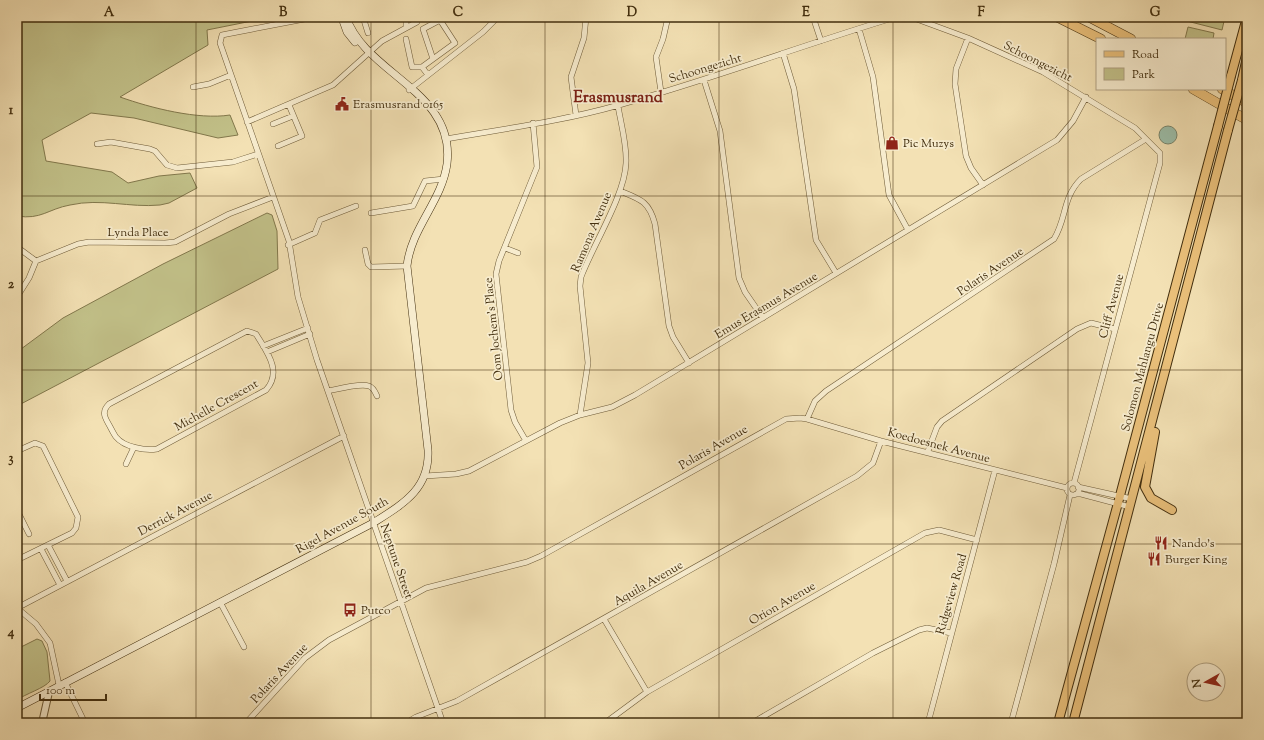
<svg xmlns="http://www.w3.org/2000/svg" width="1264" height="740" font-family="'Sorts Mill Goudy',serif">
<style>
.green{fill:#c2c189;stroke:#82784c}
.water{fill:#9cbea9;stroke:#78846b}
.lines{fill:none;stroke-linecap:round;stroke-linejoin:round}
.minor-casing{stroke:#6e5b38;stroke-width:6}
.tertiary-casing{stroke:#6e5b38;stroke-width:8}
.secondary-casing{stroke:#422e0e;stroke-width:8}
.primary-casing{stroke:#422e0e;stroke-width:10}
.motorway-casing{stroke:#422e0e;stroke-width:10}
.minor{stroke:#f7ecce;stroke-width:5}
.tertiary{stroke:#f7ecce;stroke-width:6}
.secondary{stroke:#f7ecce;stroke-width:7}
.primary{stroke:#eac07a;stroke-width:8}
.motorway{stroke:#eac07a;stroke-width:9}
.primary-bridge-casing{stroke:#422e0e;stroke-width:10;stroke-linecap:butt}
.primary-bridge{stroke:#eac07a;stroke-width:8}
.grid{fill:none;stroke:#422e0e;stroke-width:1;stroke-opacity:0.55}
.labels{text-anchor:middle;stroke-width:3.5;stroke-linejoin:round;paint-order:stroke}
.street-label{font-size:12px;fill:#422e0e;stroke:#f7ecce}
.poi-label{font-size:12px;fill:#422e0e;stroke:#f7ecce;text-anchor:start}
.district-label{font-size:16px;font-weight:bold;fill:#7a1f14;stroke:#f7ecce}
.neatline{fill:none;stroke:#422e0e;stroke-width:1.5}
.grid-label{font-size:13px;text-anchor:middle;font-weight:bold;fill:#422e0e}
</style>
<rect width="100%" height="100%" fill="#f3e1b4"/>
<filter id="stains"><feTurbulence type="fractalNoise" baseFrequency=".005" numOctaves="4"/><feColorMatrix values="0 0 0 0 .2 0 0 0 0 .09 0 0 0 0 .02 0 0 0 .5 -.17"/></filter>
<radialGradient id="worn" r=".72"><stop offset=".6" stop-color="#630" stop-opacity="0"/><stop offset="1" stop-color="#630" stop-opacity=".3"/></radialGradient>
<path class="green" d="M17,17H262V19L207,30L208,45L120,97C151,108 198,120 230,115L238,135L218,138L134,118L91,113L42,140L46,161L112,172L128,183L159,176L190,173L197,188L169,203L160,205C130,208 101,198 70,205C48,209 41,220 17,216Z
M1175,17H1225L1222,30L1175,18Z
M1188,27L1214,33L1213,39H1185Z
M267,213L272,215L277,231L278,269L17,406V352L63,318L163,264Z
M37,639L42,641L47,652L50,681C45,688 25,694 17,700V649Z"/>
<path class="water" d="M1159 135a9 9 0 1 1 18 0a9 9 0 1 1-18 0Z"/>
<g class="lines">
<g class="minor-casing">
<path id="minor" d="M315,17L227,34L222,35L220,43L289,241L298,297L317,360L443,723
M363,17L368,33
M406,17V28
M813,17L821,41
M911,17L968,38L1043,72L1135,128L1160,153V163L1074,483
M859,29L873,77L889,195L908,230
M968,38L956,69L955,84L966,156L971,168L983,185
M406,39L412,67H422
M783,53L794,89L816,240L836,273
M428,75L422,67L455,43L440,20L423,29L433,59
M704,80L720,131L739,278L745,292L763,318
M193,87L209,84L231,75
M409,90L483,32L498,17
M661,92L656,57L663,39L668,17
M576,115L571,77L584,38L586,17
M247,122L333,85L382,41L417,22L419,17
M273,124L293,116
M446,139C503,129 563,121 619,105C712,79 803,45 896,17
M97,144L111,142L150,149L155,151L167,165L177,168L233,162L258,154
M278,146L302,136L289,105
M620,191C640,199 649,201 655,224L669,326L673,337L689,363
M371,213L413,206L425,181L444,179
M288,245L315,233L320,220L356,206
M17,247L36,261
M505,248L518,253
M365,250L368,264L371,267L407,266
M17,297L29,278L36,261L78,244L89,242L165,243L175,242L229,214L273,197
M247,331L256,334C266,351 283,371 266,390L157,449C145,451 124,447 116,437C113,433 111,428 108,423C104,416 102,411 109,404Z
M263,346L308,328
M267,352L310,334
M328,391C338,389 360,383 369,386C374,388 375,392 377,396
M580,415L588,363L580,286L581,277C593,245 625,195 626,163C627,145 621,124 618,106
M807,419L815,401L826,391L1054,239C1067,218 1062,198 1081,179L1146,139
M526,441L515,422L511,410L496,274L499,261L537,167L533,123
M17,451L35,443L43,446L78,517L76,528L72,533L17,560
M928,451L937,427L942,421L1077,329L1091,323L1115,329
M126,464L134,447
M425,476L456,474L469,471L560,423L580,415L612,407L635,395L1057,140L1073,121L1086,97
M1067 489a6 6 0 1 1 12 0a6 6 0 1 1-12 0Z
M1078,487L1132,499
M1076,494H1081L1130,507
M17,510L29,534
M48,545L67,581
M41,549L60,585
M220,602L244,647
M17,608L344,436
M17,608L36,624L50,643L59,685
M604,619L647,692
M65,682L85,723
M246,723L305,658L329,640L426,588L527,562L541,556L786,419L800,418L807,419L881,441L1067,488
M406,723L416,717L457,701L857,476L873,463L881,441
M605,723L647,692L925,533L939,530L977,540
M752,723L873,653L919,630L927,628L951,633
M928,723L995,470
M1011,723L1054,564L1070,495"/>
</g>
<g class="tertiary-casing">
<path id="tertiary" d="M42,723L49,692"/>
</g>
<g class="secondary-casing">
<path id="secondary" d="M342,18L347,32L355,42
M17,708L373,523C403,504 430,489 428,450L407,266C411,228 442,201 447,164C456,91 366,75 346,17"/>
</g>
<g class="primary-casing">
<path id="primary" d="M1231,76L1247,17
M1242,80L1247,57
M1155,432L1145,487L1151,498L1172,510
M1058,723L1118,503L1218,126
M1073,723L1228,130"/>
</g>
<g class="motorway-casing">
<path id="motorway" d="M1057,17L1101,39
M1089,17L1131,39
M1193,89L1247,120
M1222,89L1247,103"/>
</g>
<use href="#minor" class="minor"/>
<use href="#tertiary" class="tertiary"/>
<use href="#secondary" class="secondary"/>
<use href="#primary" class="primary"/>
<use href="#motorway" class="motorway"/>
<g class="primary-bridge-casing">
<path id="primary-bridge" d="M1218,126L1231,76
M1228,130L1242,80"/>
</g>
<use href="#primary-bridge" class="primary-bridge"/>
</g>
<path class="grid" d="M196,17V723M371,17V723M545,17V723M719,17V723M893,17V723M1068,17V723M17,196H1247M17,370H1247M17,544H1247"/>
<defs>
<g id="civic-bare" transform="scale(1.08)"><path d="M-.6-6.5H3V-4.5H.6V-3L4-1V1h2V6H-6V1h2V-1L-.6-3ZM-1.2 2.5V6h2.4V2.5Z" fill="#8f2418" stroke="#f7ecce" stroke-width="2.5" paint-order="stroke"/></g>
<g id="shop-bare" transform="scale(1.08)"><path d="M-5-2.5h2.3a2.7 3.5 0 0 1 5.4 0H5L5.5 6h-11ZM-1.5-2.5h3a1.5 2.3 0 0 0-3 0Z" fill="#8f2418" stroke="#f7ecce" stroke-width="2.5" paint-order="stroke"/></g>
<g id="restaurant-bare" transform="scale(1.08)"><path d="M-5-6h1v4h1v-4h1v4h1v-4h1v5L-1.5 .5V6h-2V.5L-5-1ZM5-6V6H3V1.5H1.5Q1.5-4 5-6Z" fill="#8f2418" stroke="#f7ecce" stroke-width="2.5" paint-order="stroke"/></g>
<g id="bus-bare" transform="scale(1.08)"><path d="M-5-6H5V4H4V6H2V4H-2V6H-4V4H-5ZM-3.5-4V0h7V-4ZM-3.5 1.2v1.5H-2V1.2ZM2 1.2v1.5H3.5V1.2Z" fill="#8f2418" stroke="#f7ecce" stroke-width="2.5" paint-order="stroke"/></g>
</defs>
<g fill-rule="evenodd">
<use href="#civic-bare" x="342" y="104"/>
<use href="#shop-bare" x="892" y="143"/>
<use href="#restaurant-bare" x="1161" y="543"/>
<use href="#restaurant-bare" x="1154" y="559"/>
<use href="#bus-bare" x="350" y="610"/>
</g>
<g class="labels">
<g class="street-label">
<text transform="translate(1038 61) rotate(27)" y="4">Schoongezicht</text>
<text transform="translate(705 68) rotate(-17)" y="4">Schoongezicht</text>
<text x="138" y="236">Lynda Place</text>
<text transform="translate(591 232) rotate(-67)" y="4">Ramona Avenue</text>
<text transform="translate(990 271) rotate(-34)" y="4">Polaris Avenue</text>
<text transform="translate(766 305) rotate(-31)" y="4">Emus Erasmus Avenue</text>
<text transform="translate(1111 306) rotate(-75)" y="4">Cliff Avenue</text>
<text transform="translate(493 329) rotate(-96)" y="4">Oom Jochem's Place</text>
<text transform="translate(1142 367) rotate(-75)" y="4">Solomon Mahlangu Drive</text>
<text transform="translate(216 405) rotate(-29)" y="4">Michelle Crescent</text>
<text transform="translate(939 445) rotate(15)" y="4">Koedoesnek Avenue</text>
<text transform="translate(713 447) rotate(-30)" y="4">Polaris Avenue</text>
<text transform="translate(175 513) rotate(-28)" y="4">Derrick Avenue</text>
<text transform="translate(342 525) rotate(-29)" y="4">Rigel Avenue South</text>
<text transform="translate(397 561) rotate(71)" y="4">Neptune Street</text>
<text transform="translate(648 583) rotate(-30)" y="4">Aquila Avenue</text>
<text transform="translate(951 594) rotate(-74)" y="4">Ridgeview Road</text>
<text transform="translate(782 603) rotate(-30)" y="4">Orion Avenue</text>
<text transform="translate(279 673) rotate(-47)" y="4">Polaris Avenue</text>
</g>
<g class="poi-label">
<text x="353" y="108">Erasmusrand 0165</text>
<text x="903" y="147">Pic Muzys</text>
<text x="1172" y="547">Nando's</text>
<text x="1165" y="563">Burger King</text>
<text x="361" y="614">Putco</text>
</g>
<g class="district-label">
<text x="618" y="102">Erasmusrand</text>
</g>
</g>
<rect width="1264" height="740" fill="none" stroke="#f3e1b4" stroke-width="44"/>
<rect x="1096" y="38" width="130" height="52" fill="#f7ecce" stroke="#afa081"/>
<rect x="1104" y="51" width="20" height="6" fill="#eac07a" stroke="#afa081"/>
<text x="1132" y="58" font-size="12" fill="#422e0e">Road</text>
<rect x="1104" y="68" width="20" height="12" fill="#c2c189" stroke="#afa081"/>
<text x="1132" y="78" font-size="12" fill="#422e0e">Park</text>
<g transform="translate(1206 682) rotate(262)"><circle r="19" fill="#f7ecce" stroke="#afa081"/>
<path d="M0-3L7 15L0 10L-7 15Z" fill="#8f2418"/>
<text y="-6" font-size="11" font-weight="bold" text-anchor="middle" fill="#422e0e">N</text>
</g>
<path d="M40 694v6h66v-6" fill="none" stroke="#422e0e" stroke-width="2"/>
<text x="46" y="694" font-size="12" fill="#422e0e" stroke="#f7ecce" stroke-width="3" paint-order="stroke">100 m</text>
<rect x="22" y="22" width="1220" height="696" class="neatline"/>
<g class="grid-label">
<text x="109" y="16">A</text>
<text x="283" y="16">B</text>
<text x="458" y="16">C</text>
<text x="632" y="16">D</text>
<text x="806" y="16">E</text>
<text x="981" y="16">F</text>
<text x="1155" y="16">G</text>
<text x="11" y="114">1</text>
<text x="11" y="288">2</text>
<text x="11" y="462">3</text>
<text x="11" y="636">4</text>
</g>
<rect width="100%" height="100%" filter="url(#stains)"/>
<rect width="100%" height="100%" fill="url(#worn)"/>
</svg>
